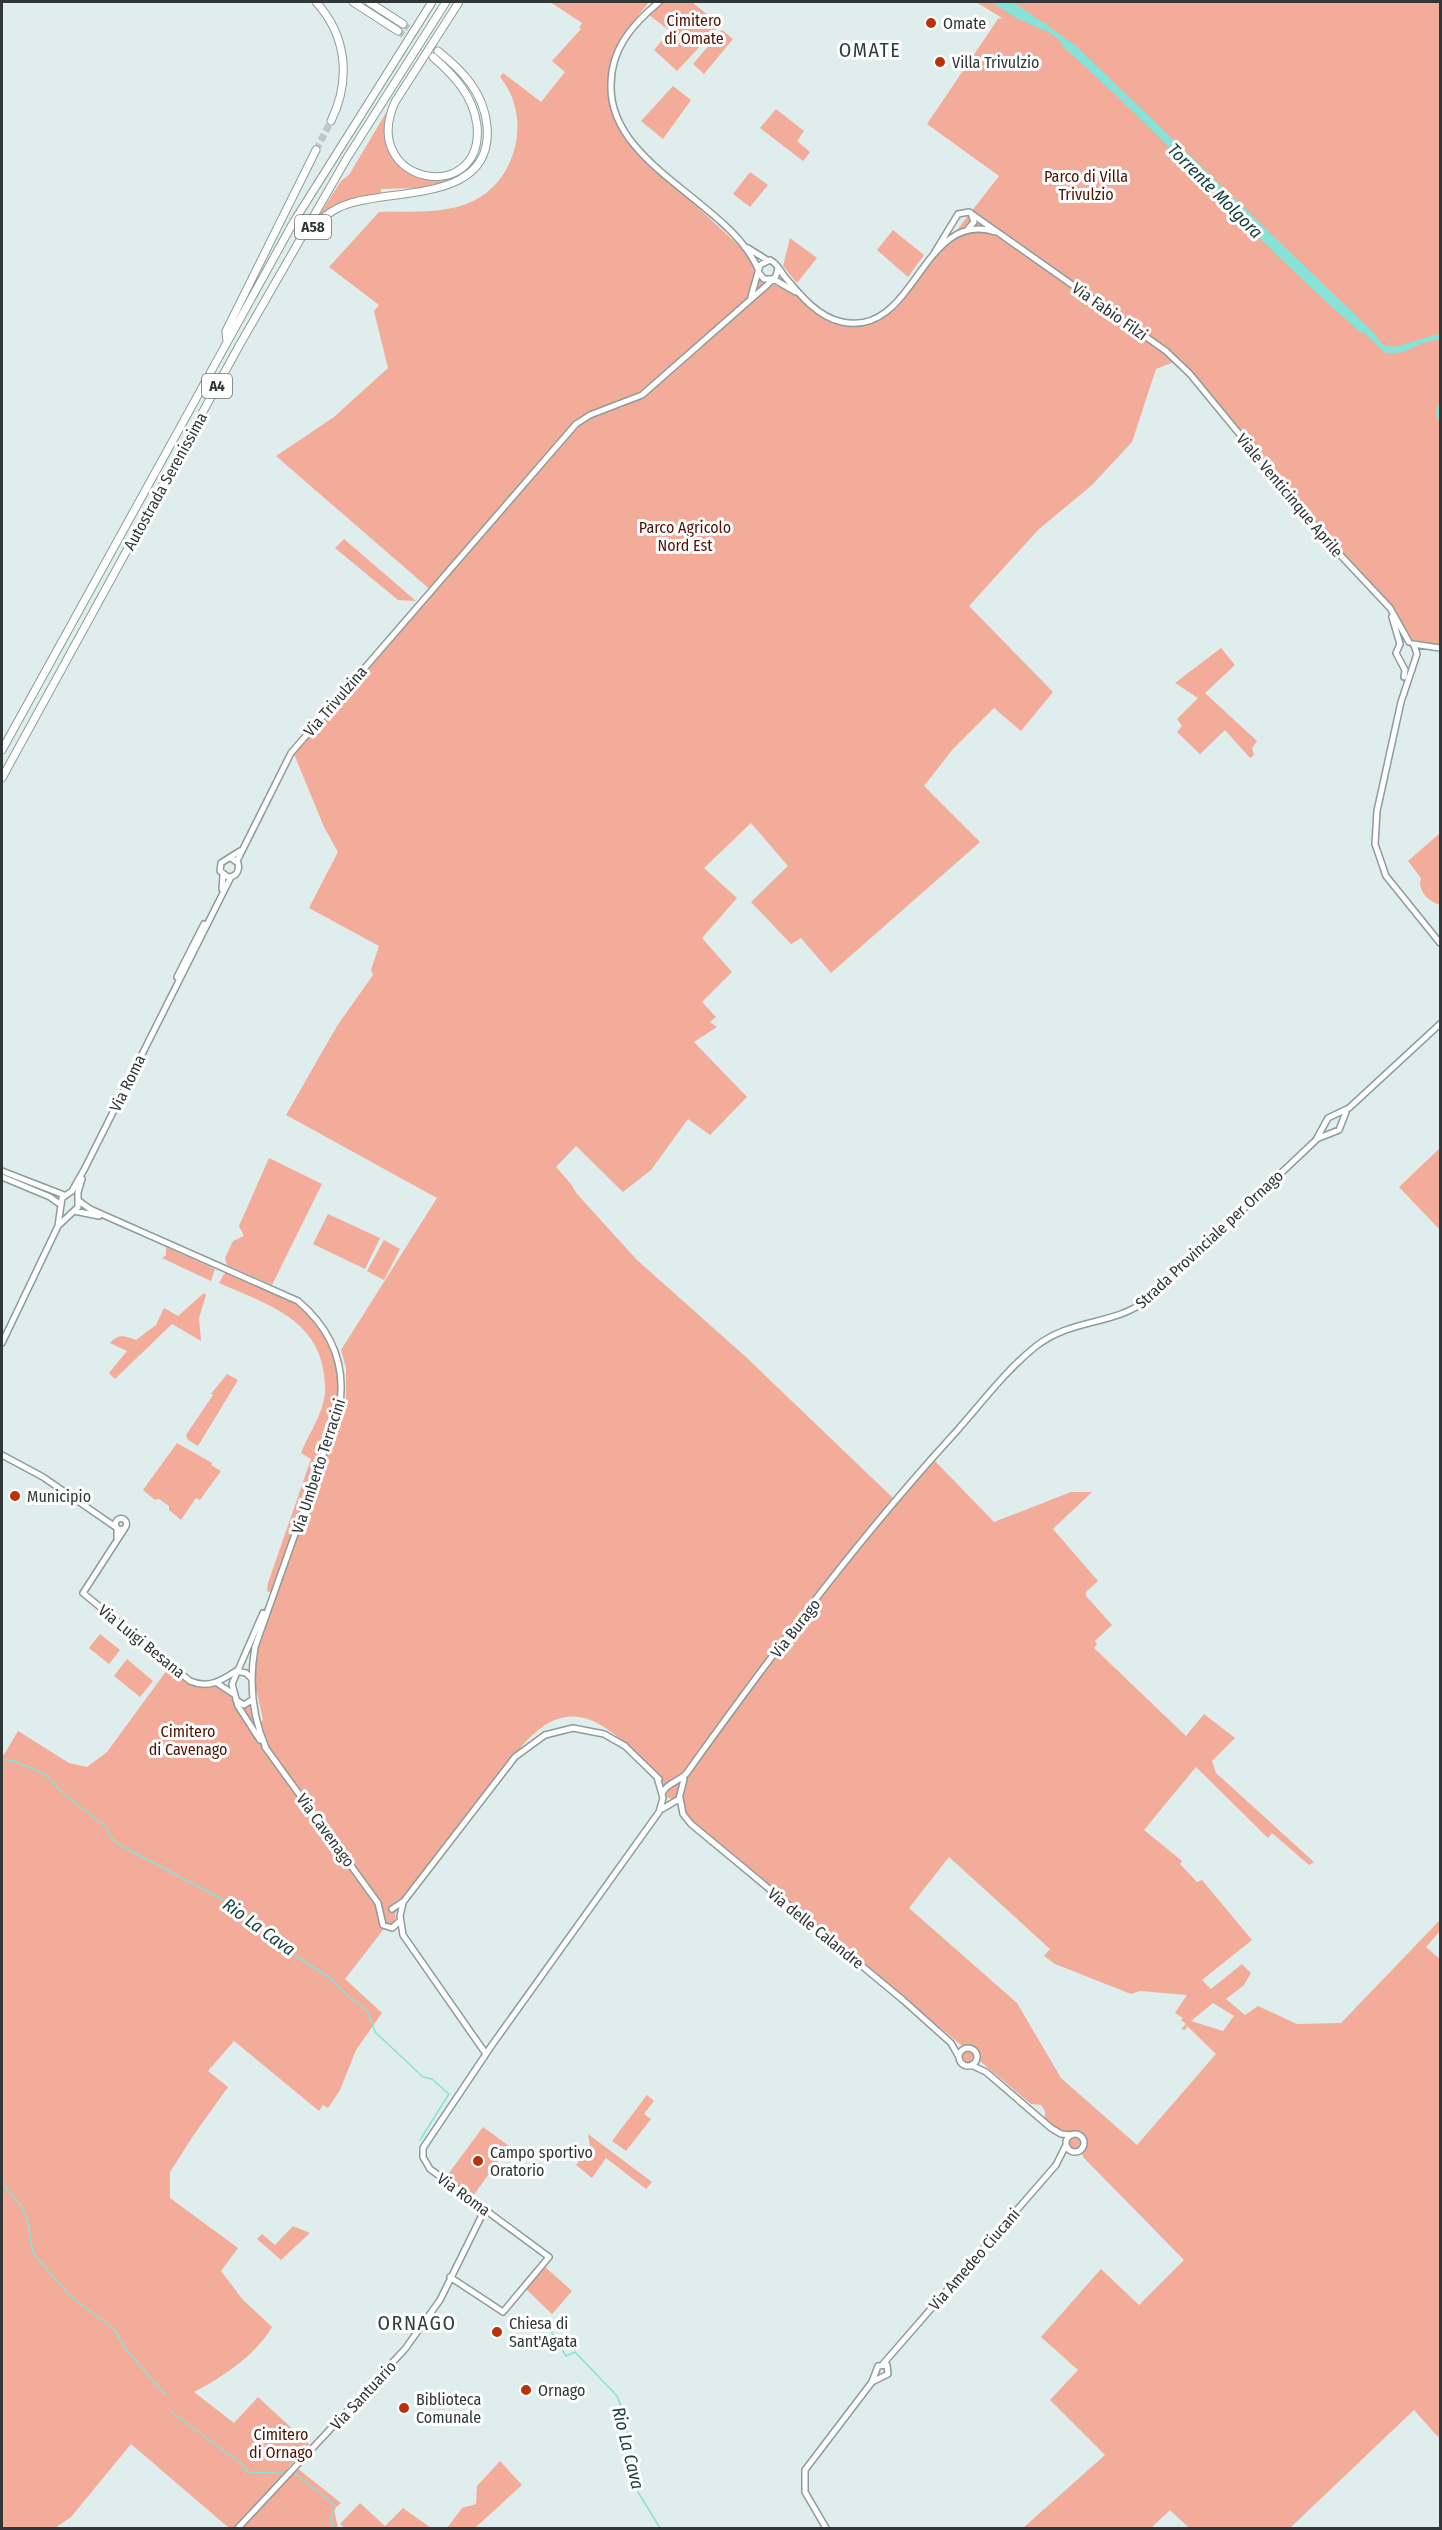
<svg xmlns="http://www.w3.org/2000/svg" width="1442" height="2530" font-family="'Fira Sans Condensed',sans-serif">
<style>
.green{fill:#f3ab9a;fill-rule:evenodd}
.water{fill:#87e2d7}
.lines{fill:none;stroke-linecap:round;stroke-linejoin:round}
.stream{stroke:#87e2d7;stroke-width:1.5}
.river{stroke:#87e2d7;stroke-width:7}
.highway-tunnel{stroke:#bcc9c8;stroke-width:7;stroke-dasharray:7 3.5;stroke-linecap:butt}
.secondary-casing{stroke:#8e9c99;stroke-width:8}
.highway-casing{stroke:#8e9c99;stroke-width:9}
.secondary{stroke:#fff;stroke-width:5}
.highway{stroke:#fff;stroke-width:7}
.poi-dot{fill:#bb310a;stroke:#fff;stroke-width:2}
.labels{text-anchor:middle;stroke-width:6;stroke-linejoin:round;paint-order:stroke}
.shield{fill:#fff;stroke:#6f7372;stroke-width:1.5}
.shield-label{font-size:15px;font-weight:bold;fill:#313736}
.park-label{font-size:16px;fill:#511304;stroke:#fff}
.poi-label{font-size:16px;fill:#313736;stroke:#fff;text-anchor:start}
.street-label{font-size:16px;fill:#313736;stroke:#fff}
.water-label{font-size:18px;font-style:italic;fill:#18433e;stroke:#fff}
.quarter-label{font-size:20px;letter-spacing:1.5px;fill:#313e3c;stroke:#fff}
</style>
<rect width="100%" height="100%" fill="#dfeeec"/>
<path class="green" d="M550,2H649C641,13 631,23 623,35C599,69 608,106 626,141L746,252L759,278L793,293L828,321L848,326L863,325L887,315L897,307L999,176L927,124L998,19L1002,18L976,2H1440V645L1425,646L1410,639L1396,613L1334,544L1326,530L1310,517L1181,359L1156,369L1132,442L1092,485L1038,530L969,606L1053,692L1021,731L994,708L953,749L924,786L980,842L831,973L801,938L791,944L751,902L788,866L751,823L704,868L737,898L702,938L732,972L702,1002L716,1017L710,1022L717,1027L694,1042L747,1097L710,1135L688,1119L651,1170L623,1192L576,1146L556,1167L571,1184L577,1194L637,1260L747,1358L894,1499L934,1460L994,1522L1071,1492H1092L1053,1529L1098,1581L1086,1592V1596L1112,1625L1095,1641L1097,1644L1094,1648L1186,1736L1204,1714L1235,1738L1212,1761L1216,1773L1314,1862L1309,1865L1272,1833L1268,1838L1196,1767L1144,1830L1182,1861L1180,1864L1197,1882L1202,1880L1252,1940L1202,1980L1211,1989L1242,1964L1251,1973L1244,1985L1226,1999L1245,2015L1258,2006L1297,2024L1341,2023L1440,1920V1931L1426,1947L1440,1959V2434L1438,2437L1414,2410L1290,2528H1189L1170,2510L1151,2528H1023L1105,2455L1050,2400L1078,2370L1041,2337L1101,2269L1139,2305L1184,2260L1083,2157L1081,2147L1075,2150L1070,2147L1045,2119V2111L1041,2105L1031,2104L975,2057L971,2063L964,2062L961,2056L967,2050L688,1818L675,1800L666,1797L667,1788C655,1782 648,1767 639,1757C599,1716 565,1696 522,1746L395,1913L396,1923L387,1925L345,1979L382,2013L356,2050L340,2090L328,2108L323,2105L319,2111L234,2041L208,2071L228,2087L193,2136L170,2172V2198L238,2248L221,2271L243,2300L272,2327C255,2356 222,2377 194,2392L234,2423L258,2397L309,2444L287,2469L293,2474L297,2468L341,2503L334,2509L338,2528H229L131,2444L71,2517L55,2528H2V1758L18,1731L69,1763L87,1767L107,1752L170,1666L194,1685L220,1686L228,1691L247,1722L241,1707L250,1704L254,1727L263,1720L255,1684L257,1645L346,1403V1368L341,1350L437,1198L286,1115L337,1026L373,975L371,970L379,946L309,908L338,852L324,827L294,754L433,592L276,456L334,417L388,368L374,311L379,305L329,267L379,212C407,211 440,214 466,204C516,186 534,118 500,77L503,73L541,102L565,72L552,61L581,29L579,28L582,23ZM949,1857L1050,1949L1044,1956L1055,1964L1131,1994L1140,1991L1187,1995L1175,2013L1183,2018L1181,2020L1186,2024L1181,2029L1185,2030L1187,2026L1216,2054L1137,2145L1061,2078L1017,2003L909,1908ZM1213,2003L1234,2016L1223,2031L1191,2021Z
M664,2H692L720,25L677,71L654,50L670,31L649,15Z
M722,30L733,39L704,74L693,64Z
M673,86L691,100L663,139L641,121Z
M399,91C395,104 388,119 387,132C384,166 419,184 448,179L449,181L419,188L381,189V194L347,201L316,220L341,181L349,175Z
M776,109L804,131L797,141L810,152L803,161L760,128Z
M750,172L768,185L750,207L733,194Z
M893,230L924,255L908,277L877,250Z
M790,238L817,258L797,283L783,266Z
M344,539L416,601L398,600L335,548Z
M1221,648L1235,665L1205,693L1257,741L1252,748L1254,755L1250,758L1225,730L1200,754L1177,732L1182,726L1177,719L1198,698L1175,683Z
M1440,833V905C1428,902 1417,890 1421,878L1408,861Z
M1440,1148V1230L1399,1187Z
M269,1158L322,1184L272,1285L227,1265L225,1258L233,1241L244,1236L239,1226Z
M328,1214L380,1238L365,1269L313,1244Z
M384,1240L400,1249L384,1280L367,1271Z
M166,1247L215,1269L211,1281L162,1258L166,1255Z
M228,1272L300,1306L316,1321L331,1345L340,1376L337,1409L272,1593L267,1591L268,1583L311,1459L301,1453C309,1433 323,1414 325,1393C326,1387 324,1380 324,1374C317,1318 264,1303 219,1283L224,1274Z
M204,1293L206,1295L199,1318L201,1341L172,1324L115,1379L109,1373L127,1351L110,1343C119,1333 125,1336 136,1340L156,1325L164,1308L178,1316Z
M227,1374L238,1380L198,1446L188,1440L186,1435L213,1395L211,1394Z
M177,1443L212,1463L211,1465L221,1471L200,1500L196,1498L181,1520L169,1510V1506L159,1499L155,1500L143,1490Z
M100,1634L120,1650L109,1664L89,1648Z
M127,1659L153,1681L140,1697L114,1676Z
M647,2095L654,2101L644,2114L651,2119L626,2151L612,2141Z
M483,2127L509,2146L473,2196L446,2177Z
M588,2134L652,2182L646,2189L606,2158L592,2178L576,2165L590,2146Z
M293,2226L310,2233L281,2260L257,2239L262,2234L275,2245Z
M544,2266L572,2291L552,2314L526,2289Z
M500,2461L522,2485L475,2528H447L462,2508L476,2504L477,2486Z
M360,2503L385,2526L403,2508L431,2528H345L340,2524Z"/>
<path class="water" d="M996,2H1009L1019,6L1075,45L1373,332L1383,345L1395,347L1435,335L1440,334V340C1421,339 1402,359 1384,352L1075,52L1038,24Z"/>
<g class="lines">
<path class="stream" d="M2,1759L14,1761L45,1774L64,1794L107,1828L110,1836L118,1844L237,1907L291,1953L333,1980L339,1988L368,2012L375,2032L423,2077L432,2079L449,2094L420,2140
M2,2183L21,2206L27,2219L33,2253L71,2297L114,2329L127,2351L166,2395
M550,2323L551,2331L566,2356L575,2352L617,2396L626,2419L629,2455L638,2480V2492L660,2528
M170,2411L242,2464L248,2472L283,2473
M294,2473L336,2506L330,2519L335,2528"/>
<path class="river" d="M998,2L1016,14L1045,27
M1065,44C1169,135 1258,239 1362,329
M1440,408V416"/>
<path class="highway-tunnel" d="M403,24L434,48
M398,31L429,54
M316,150L331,121"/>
<g class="secondary-casing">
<path id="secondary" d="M659,2C633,24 611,48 611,85C609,166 730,202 758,269
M968,229L974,222L971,213
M748,248L767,260
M933,255L958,214L969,212L1166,351L1190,374L1330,544L1390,608L1409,642
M758,272L764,279H772
M773,279L796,292
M751,297L760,265L770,260C777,263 780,271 785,277C800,295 818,317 842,322C916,338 921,208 996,232
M1392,617L1400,644
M1400,644L1396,653L1405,670L1404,677
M1413,644L1440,648
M1414,645L1417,654L1401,702L1377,811L1375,844L1386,876L1440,943
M231,858L238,863C240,871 236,877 228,877L220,871L221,863L240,851
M237,861L291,753L576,424L590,415L642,395L766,286L776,276L778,268
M222,889L223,875
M177,977L204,924
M1319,1138L1339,1130L1346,1112
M2,1171L64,1195
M2,1177L50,1197L61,1205
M79,1201L90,1209L298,1301C332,1330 347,1366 339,1410L255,1647C249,1682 252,1716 266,1748
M74,1211L99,1216
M59,1225L78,1207V1192L82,1179
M2,1343L58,1226L62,1198L72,1191L85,1168L231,877
M2,1455L43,1477L117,1528V1538
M115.5 1524a5.5 5.5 0 1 1 11 0a5.5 5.5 0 1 1-11 0Z
M125,1528L83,1593L190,1681C208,1689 221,1681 236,1671
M236,1671L246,1673L252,1679
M217,1683L232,1693
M236,1700L244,1705L253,1699
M260,1740L238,1706L232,1684L263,1613
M265,1747L378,1903L383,1925L392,1928L400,1921
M663,1792C666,1784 679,1781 686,1774C770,1657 857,1540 954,1434C980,1405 1005,1371 1035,1347C1071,1318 1113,1326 1147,1300L1316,1140L1328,1118L1349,1108L1440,1024
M680,1798L683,1814L691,1824L903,2000L951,2043L959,2057
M662,1809L679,1799L684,1779
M403,1903L400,1916L403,1935L486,2054
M392,1909L404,1901L515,1757L545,1735L573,1728L604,1734L625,1746L659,1779
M959 2057a9 9 0 1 1 18 0a9 9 0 1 1-18 0Z
M971,2065L986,2072L1051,2128L1061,2134L1072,2135
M1066 2143a9 9 0 1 1 18 0a9 9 0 1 1-18 0Z
M450,2277L503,2312L549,2257L430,2169L423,2157V2148L492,2045L659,1812L663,1798L657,1777
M883,2364L1056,2165L1066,2145
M238,2528L405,2349L440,2300L485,2209
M826,2528L805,2492V2470L872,2382L878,2366L887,2365L888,2374L872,2382"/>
</g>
<g class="highway-casing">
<path id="highway" d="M316,2C347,36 351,80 331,121
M353,2L398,31
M369,2L403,24
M433,57C455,76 473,96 477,125C485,207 358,185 395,102L459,2
M308,234C318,221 332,209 348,204C394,188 494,203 487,126C484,93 463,71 438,51
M227,342L226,331L316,150
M2,750L293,223L432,2
M2,778L239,346L347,158L446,2"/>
</g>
<use href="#secondary" class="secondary"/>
<use href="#highway" class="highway"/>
</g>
<g class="poi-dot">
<circle cx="931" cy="23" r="6"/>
<circle cx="940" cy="62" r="6"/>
<circle cx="15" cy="1496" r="6"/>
<circle cx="478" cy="2161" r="6"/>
<circle cx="497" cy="2332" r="6"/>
<circle cx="526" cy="2390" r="6"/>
<circle cx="404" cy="2408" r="6"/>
</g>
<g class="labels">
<g class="shield">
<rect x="295" y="215" width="36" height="24" rx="4.5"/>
<rect x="202" y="374" width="30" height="24" rx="4.5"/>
</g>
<g class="shield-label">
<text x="313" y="232">A58</text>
<text x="217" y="391">A4</text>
</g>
<g class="park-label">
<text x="694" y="26">Cimitero<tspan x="694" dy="18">di Omate</tspan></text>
<text x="1086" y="182">Parco di Villa<tspan x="1086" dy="18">Trivulzio</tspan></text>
<text x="685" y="533">Parco Agricolo<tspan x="685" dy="18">Nord Est</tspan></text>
<text x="188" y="1737">Cimitero<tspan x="188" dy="18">di Cavenago</tspan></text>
<text x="281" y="2440">Cimitero<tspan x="281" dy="18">di Ornago</tspan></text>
</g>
<g class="poi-label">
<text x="943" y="29">Omate</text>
<text x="952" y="68">Villa Trivulzio</text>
<text x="27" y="1502">Municipio</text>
<text x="490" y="2158">Campo sportivo<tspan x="490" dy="18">Oratorio</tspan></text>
<text x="509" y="2329">Chiesa di<tspan x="509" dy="18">Sant'Agata</tspan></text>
<text x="538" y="2396">Ornago</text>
<text x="416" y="2405">Biblioteca<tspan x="416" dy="18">Comunale</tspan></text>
</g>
<g class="street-label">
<text transform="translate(1110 311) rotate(35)" y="6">Via Fabio Filzi</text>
<text transform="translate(165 481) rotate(-61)" y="6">Autostrada Serenissima</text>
<text transform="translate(1290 495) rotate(50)" y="6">Viale Venticinque Aprile</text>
<text transform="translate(335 701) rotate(-49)" y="6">Via Trivulzina</text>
<text transform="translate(127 1083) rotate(-64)" y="6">Via Roma</text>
<text transform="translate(1209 1239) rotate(-43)" y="6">Strada Provinciale per Ornago</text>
<text transform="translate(318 1466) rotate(-72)" y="6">Via Umberto Terracini</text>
<text transform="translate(795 1628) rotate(-52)" y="6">Via Burago</text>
<text transform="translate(142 1641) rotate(39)" y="6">Via Luigi Besana</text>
<text transform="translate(326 1830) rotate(54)" y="6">Via Cavenago</text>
<text transform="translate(816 1928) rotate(39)" y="6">Via delle Calandre</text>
<text transform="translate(464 2194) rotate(36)" y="6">Via Roma</text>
<text transform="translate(974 2259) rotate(-49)" y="6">Via Amedeo Ciucani</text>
<text transform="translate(363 2395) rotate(-47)" y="6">Via Santuario</text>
</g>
<g class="water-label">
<text transform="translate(1215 191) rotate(45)" y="6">Torrente Molgora</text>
<text transform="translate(259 1927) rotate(36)" y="6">Rio La Cava</text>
<text transform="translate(628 2448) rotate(76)" y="6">Rio La Cava</text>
</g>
<g class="quarter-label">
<text x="870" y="57">OMATE</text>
<text x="417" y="2330">ORNAGO</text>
</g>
</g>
<rect width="1442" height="2530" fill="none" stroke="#313736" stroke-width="6"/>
</svg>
